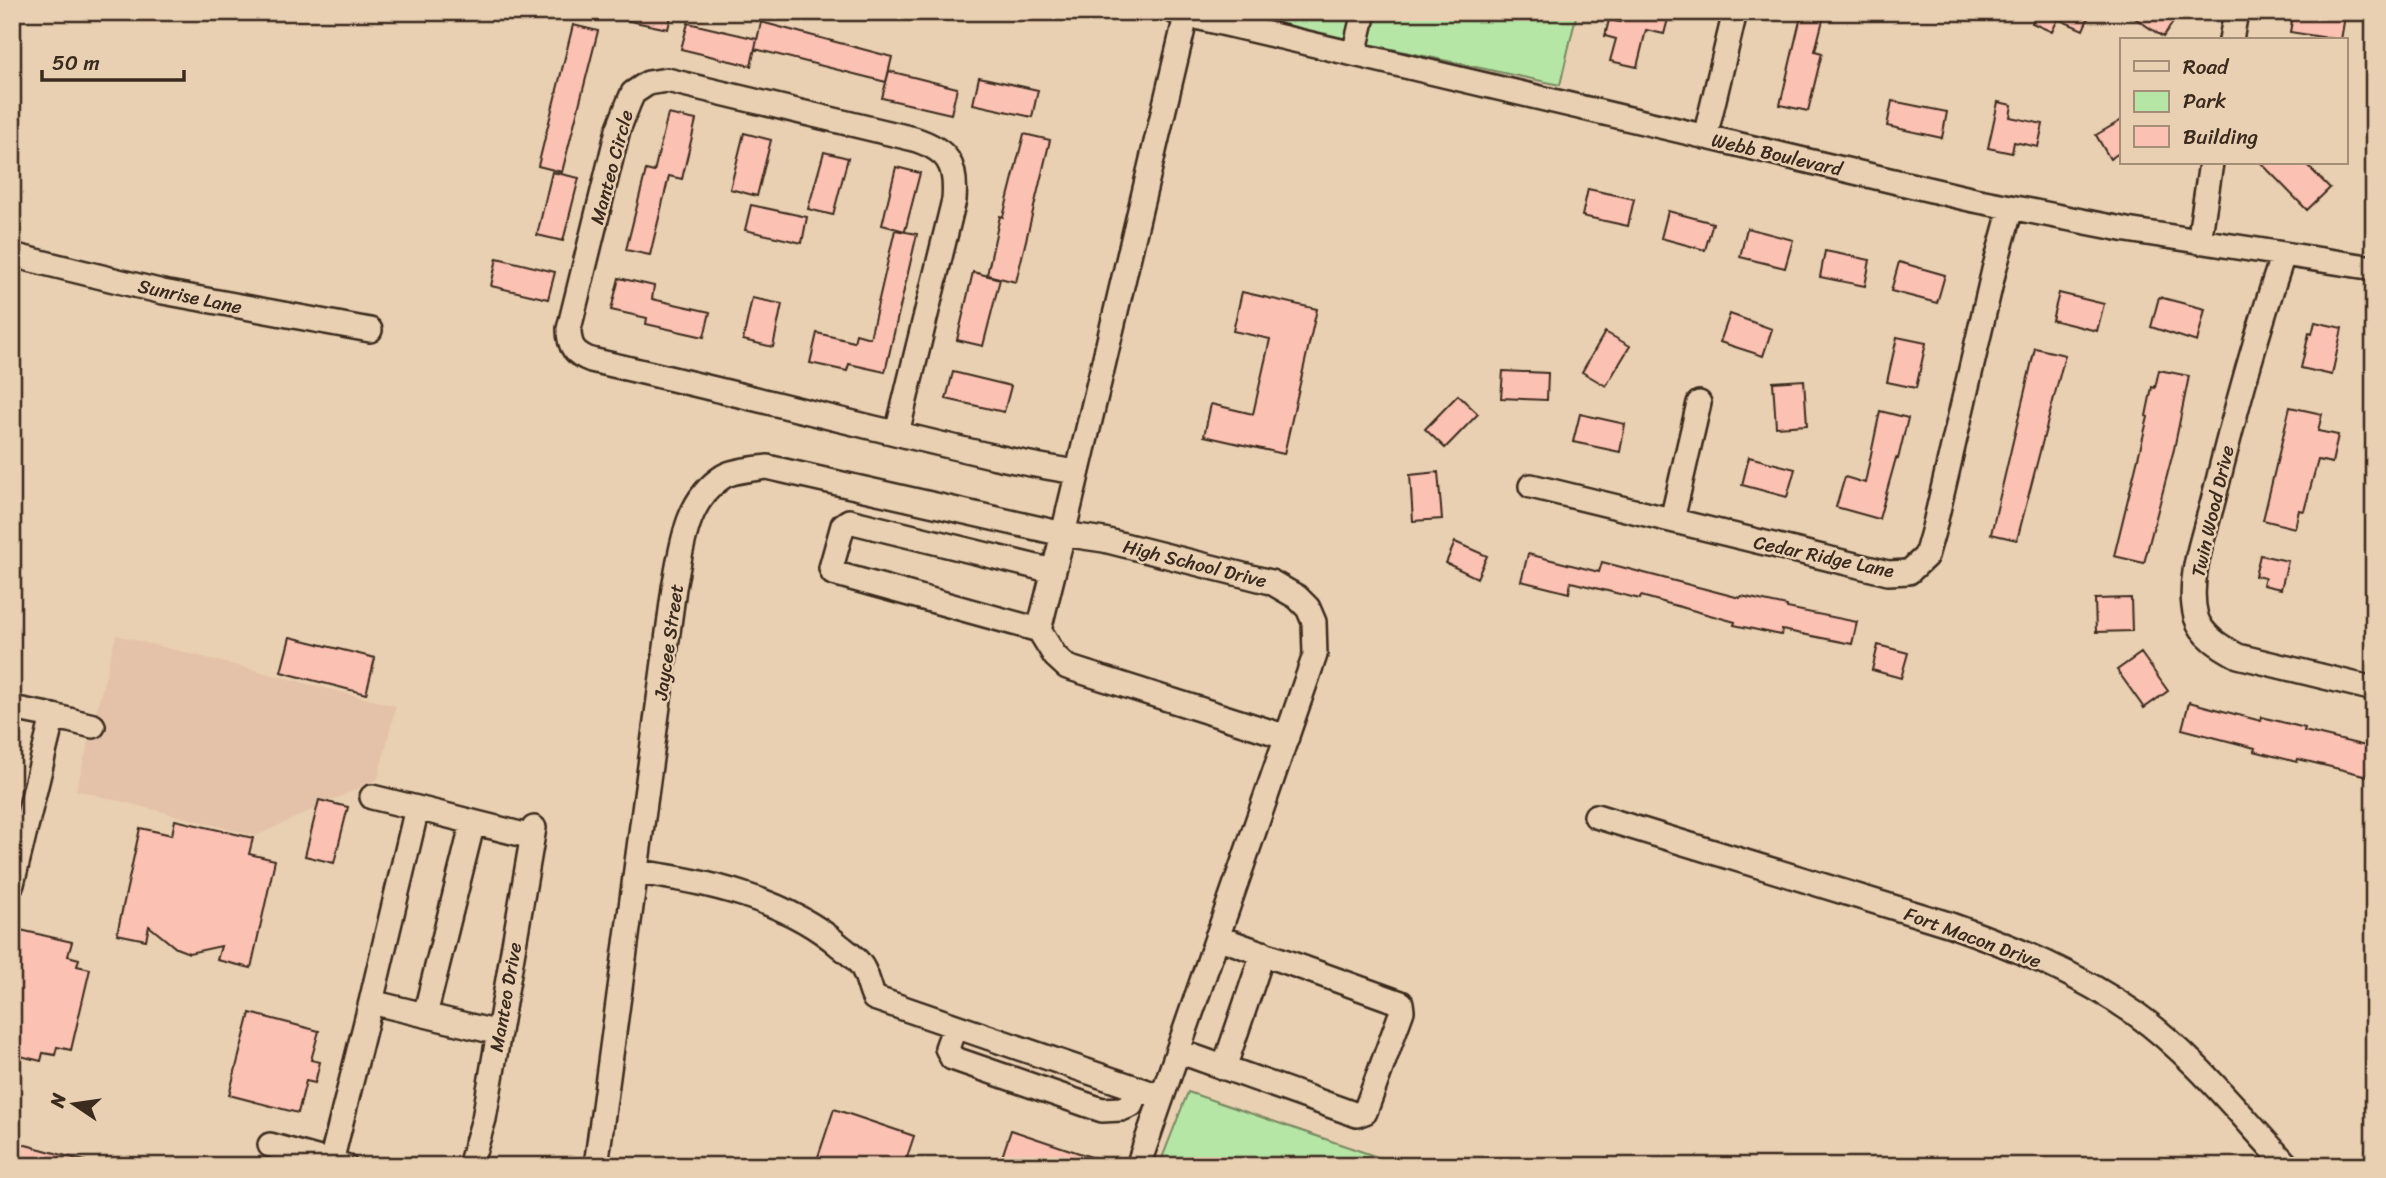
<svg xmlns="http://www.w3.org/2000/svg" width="2386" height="1178" font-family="Sriracha,sans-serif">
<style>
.built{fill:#e4c2a9}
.green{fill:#b6e6a5;stroke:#788862;stroke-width:2}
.building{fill:#fbc1b2;stroke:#3b2a1e;stroke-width:2}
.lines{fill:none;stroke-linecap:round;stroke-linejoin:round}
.minor-casing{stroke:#3b2a1e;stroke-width:28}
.minor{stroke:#ead0b2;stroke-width:23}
.labels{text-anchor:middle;stroke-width:5;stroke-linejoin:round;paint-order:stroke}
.street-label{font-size:19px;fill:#3b2a1e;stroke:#ead0b2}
</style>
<rect width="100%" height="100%" fill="#ead0b2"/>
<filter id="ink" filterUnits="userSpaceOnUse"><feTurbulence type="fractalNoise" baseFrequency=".0143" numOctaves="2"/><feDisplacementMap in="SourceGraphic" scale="14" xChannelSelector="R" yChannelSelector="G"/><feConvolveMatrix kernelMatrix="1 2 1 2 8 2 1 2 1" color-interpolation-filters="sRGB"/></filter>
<g filter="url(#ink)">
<path class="built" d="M116,635L396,706L378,779L256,836L76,790Z"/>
<path class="green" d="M1220,12H1577L1560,85Z
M1188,1092L1404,1166H1159Z"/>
<path class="building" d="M620,12H672L668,29L620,19Z
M1802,12H1825L1815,51L1822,53L1808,111L1780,105Z
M2037,12H2091L2083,30L2058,19L2052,32L2032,23Z
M2126,12H2180L2163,37Z
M2302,12H2331L2345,16L2341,40L2290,32L2293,15L2301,17Z
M1647,13L1668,19L1664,34L1646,30L1637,67L1610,61L1616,39L1605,36L1609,20L1620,22L1622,14L1646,20Z
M761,22L892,57L886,82L755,49Z
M688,23L757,39L751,66L681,49Z
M573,25L598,31L562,172L538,166Z
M889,71L957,88L951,114L882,98Z
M979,77L1038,90L1032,117L973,104Z
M1892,101L1947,112L1942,138L1887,126Z
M1998,102L2012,105L2010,117L2043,124L2038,147L2014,142L2012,153L1988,148Z
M668,114L696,120L682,179L669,176L650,255L626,250L646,170L654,172Z
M2122,120V151L2110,159L2096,135Z
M744,133L771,140L757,196L730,189Z
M1024,134L1050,140L1016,282L987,275L1000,216L1003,217Z
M824,152L848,158L833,215L808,209Z
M2261,163H2305L2330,188L2307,210Z
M896,167L920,173L905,231L882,225Z
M552,172L579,178L563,241L537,235Z
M1588,189L1634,199L1628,226L1582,216Z
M751,205L807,217L802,243L745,230Z
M1668,211L1713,223L1705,250L1661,238Z
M1747,228L1793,240L1785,268L1740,257Z
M895,230L917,234L885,372L849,364L847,371L810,363L817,333L854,342L856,334L870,338Z
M1825,251L1870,260L1865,286L1820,277Z
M497,258L555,272L548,299L491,286Z
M1899,262L1945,275L1937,303L1891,291Z
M973,272L1000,279L983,346L957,340Z
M619,278L654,286L652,299L710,312L704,337L646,324L647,318L611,310Z
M1242,292L1317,309L1284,454L1204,436L1211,404L1253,414L1270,339L1233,331Z
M2059,293L2104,304L2097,331L2052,320Z
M2159,297L2205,309L2197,342L2151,327Z
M752,298L782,304L773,347L743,340Z
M1730,314L1772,329L1763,356L1720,342Z
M2315,322L2342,328L2332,375L2301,368L2309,333L2312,334Z
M1605,332L1630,346L1606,386L1582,372Z
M1897,337L1926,343L1916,388L1887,382Z
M2035,348L2065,355L2017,540L1991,534Z
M2159,370L2189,376L2174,449L2144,563L2114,556L2148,417L2146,416L2152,387L2155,388Z
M1503,371L1548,373L1547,400L1501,398Z
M953,372L1011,386L1004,412L946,399Z
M1804,380L1807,425L1776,427L1773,382Z
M1458,395L1478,414L1445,448L1425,429Z
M2290,407L2322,414L2318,431L2338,435L2332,463L2318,460L2304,511L2299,510L2295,528L2263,520Z
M1880,411L1908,418L1898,459L1896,458L1879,519L1836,507L1845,477L1865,483Z
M1580,414L1625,424L1620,452L1573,442Z
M1749,457L1795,469L1787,497L1742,485Z
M1438,472L1442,519L1413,521L1410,475Z
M1455,542L1487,556L1477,578L1446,563Z
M1528,554L1599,572L1602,562L1740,598L1741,596L1787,606V608L1857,622L1852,644L1782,630L1781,635L1734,625L1735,622L1641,596L1640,599L1571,582L1569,593L1521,581Z
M2260,555L2288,561L2281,589L2263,585L2265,578L2255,576Z
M2131,598L2132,631L2096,632L2095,599Z
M290,637L375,658L366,694L281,672Z
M1878,645L1908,653L1901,678L1872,670Z
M2141,653L2168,691L2144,708L2117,670Z
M2189,702L2261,721L2262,717L2305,728L2304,731L2374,748L2368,776L2298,759L2297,762L2254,751L2255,748L2182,729Z
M319,800L348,807L334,863L305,856Z
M175,820L253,838L249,854L275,860L251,968L217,960L221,946L189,953L176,948L149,926L146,940L117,934L140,828L172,835Z
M12,928L72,942L68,956L79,959L77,966L90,969L71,1050L57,1047L55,1055L43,1053L41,1061L12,1054Z
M250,1013L319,1031L311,1060L320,1062L315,1083L306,1081L298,1113L229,1095Z
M834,1109L914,1136L904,1166H815Z
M1011,1130L1109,1163V1166H999Z
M22,1144L85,1161V1166H17Z"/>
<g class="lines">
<g class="minor-casing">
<path id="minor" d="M1175,12L1974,200L2127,230L2374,268
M2231,40L2236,12
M1354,54L1364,12
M1705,137L1735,12
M2199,242L2211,163
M12,255L163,292L370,330
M2283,255C2256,335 2234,415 2214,497C2205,534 2186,579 2196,617C2202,636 2221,647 2238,656L2374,689
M897,433L954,200C957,164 948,150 914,139L667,80L648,83L633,93L629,102L618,130L569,329C569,347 575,354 591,360C684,381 777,404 870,427C938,443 1008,462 1077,472
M1531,486L1888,573L1909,572L1926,556L1934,528L1994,270L2011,208
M1672,520L1699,403
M1039,630L833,573L831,568L843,525L849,521L1053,571
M12,708L53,716L12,884
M53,716L93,726
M372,797L417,808
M1596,816L1948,924C2014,947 2079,974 2136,1014C2192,1054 2241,1116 2288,1166
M636,872C706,881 786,899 840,946C846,951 855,957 860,964C867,972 869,988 874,998L1162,1097
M371,1002L417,808L532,837
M425,1015L473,822
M955,1026L947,1048L952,1058L1102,1110L1121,1109L1131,1105L1137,1088
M1178,1051L1357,1115L1365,1112L1402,1011L1401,1003L1217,937
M1224,1068L1263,953
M270,1145L345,1166
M331,1162L371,1002L499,1033
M470,1166L484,1119L534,828
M596,1166L674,588C682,548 685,500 724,476C735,470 754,469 767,467L1063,534L1039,630L1055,656L1067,667L1287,737
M1138,1166L1315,655L1314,622L1308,608L1297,597L1271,582L1104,540L1063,534L1187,12"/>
</g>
<use href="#minor" class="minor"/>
</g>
</g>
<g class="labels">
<g class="street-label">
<text transform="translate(1777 154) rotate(13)" y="7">Webb Boulevard</text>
<text transform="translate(611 167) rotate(-75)" y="7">Manteo Circle</text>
<text transform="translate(190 296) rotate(12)" y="7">Sunrise Lane</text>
<text transform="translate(2212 511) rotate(-77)" y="7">Twin Wood Drive</text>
<text transform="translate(1824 556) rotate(12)" y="7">Cedar Ridge Lane</text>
<text transform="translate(1195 563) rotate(14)" y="7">High School Drive</text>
<text transform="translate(668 642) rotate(-82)" y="7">Jaycee Street</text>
<text transform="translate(1973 937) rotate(20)" y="7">Fort Macon Drive</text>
<text transform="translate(505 997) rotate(-80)" y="7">Manteo Drive</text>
</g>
</g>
<rect width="2386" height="1178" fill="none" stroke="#ead0b2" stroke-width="42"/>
<rect x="21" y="21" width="2344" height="1136" fill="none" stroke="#3b2a1e" stroke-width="2.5" filter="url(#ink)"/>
<rect x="2120" y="38" width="228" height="126" fill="#ead0b2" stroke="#a48e77" stroke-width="2"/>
<rect x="2134" y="61" width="35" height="10" fill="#ead0b2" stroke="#a48e77" stroke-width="2"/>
<text x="2183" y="74" font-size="21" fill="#3b2a1e">Road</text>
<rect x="2134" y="91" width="35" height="21" fill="#b6e6a5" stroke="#a48e77" stroke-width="2"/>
<text x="2183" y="108" font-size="21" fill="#3b2a1e">Park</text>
<rect x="2134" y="126" width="35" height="21" fill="#fbc1b2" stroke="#a48e77" stroke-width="2"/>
<text x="2183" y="144" font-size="21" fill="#3b2a1e">Building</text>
<g transform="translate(74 1104) rotate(283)" stroke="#ead0b2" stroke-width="5" paint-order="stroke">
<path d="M0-5L12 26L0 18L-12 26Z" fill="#3b2a1e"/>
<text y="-10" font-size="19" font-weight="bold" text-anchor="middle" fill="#3b2a1e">N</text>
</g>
<path d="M42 70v10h142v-10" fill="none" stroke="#3b2a1e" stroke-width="3.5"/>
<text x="52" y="70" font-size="21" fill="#3b2a1e" stroke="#ead0b2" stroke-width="5" paint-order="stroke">50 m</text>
</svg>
